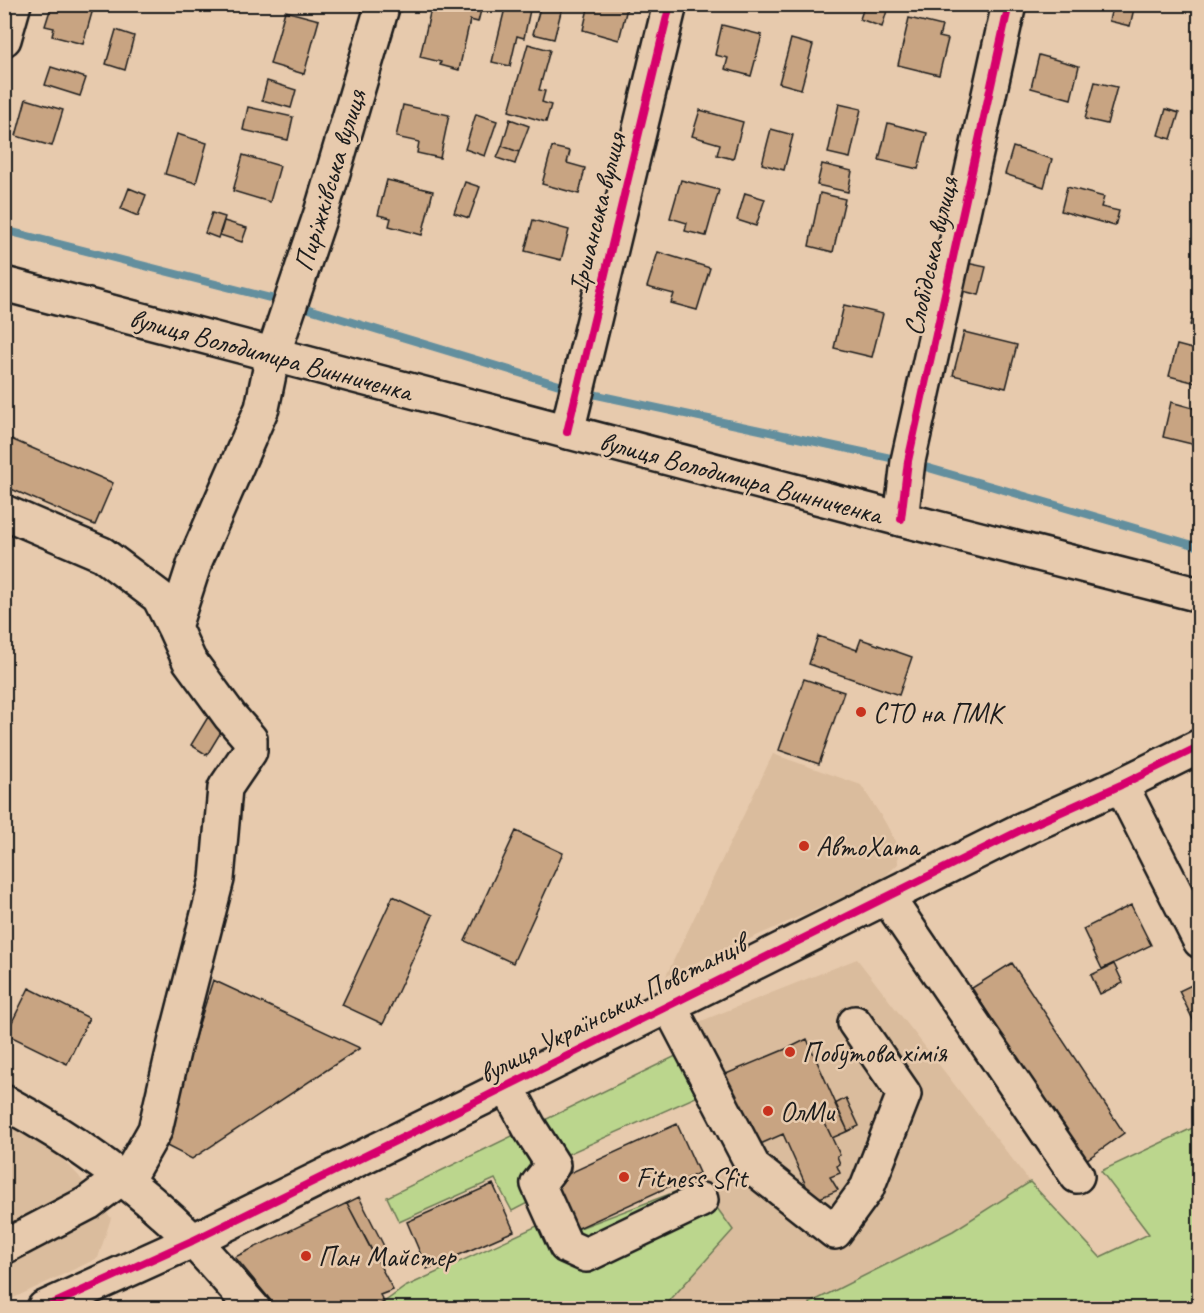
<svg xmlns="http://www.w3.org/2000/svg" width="1204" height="1313" font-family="Caveat,sans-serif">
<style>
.built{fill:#dabc9d}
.green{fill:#bbd68d;stroke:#6c7954;stroke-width:1.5}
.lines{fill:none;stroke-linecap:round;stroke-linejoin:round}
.stream{stroke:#638f9e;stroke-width:8}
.building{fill:#c8a482;stroke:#1c1c1c;stroke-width:1.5}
.minor-casing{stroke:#1c1c1c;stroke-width:38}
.major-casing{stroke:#1c1c1c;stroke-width:38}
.minor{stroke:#e7caad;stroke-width:33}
.major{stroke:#e7caad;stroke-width:33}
.cycleway-casing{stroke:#e7caad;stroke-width:11}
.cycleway{stroke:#d6006c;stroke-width:8}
.poi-dot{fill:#c8321e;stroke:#e7caad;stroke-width:2}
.labels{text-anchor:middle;stroke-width:5;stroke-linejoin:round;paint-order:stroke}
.street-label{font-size:28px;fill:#1c1c1c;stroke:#e7caad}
.poi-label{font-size:28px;fill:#1c1c1c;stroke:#e7caad;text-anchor:start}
</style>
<rect width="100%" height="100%" fill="#e7caad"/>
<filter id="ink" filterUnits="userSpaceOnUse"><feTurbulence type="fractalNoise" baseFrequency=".0167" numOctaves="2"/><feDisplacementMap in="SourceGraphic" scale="12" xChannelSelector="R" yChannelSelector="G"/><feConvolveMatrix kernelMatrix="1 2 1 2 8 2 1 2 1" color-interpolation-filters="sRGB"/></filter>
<g filter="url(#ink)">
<path class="built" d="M773,754L861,785L885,822L897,845L898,864L880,881L666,976Z
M857,959L1030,1182L953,1231L810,1303L811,1308H663L733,1230L699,1183L743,1162L671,1033Z
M4,1119L14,1124L53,1150L78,1175L99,1203L111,1218L98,1258L5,1302Z"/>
<path class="green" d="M682,1053L705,1093L525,1173L539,1197L512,1211L495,1179L399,1222L387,1197Z
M1199,1125V1308H811L810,1303L953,1231L1030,1182L1100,1257L1149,1234L1101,1171Z
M699,1183L733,1230L663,1308H376L405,1287L550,1220L572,1231Z"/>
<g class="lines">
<path class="stream" d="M4,230L282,301
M296,305L569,388
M583,392L900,460
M915,464L1200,547"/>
</g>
<path class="building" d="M52,4H77L93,9L83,44L52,36L54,28L45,26Z
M432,4H474L482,6L478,22L470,20L459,70L440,65L441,62L420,57Z
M506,4H525L524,9L530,10L524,38L517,36L510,66L492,62Z
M541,4H563L554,39L533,34Z
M589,4H613L627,8L619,40L583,30Z
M865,4H889L882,27L860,19Z
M1113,4H1135L1130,26L1109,21Z
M285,11L319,20L304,74L270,64Z
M909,18L942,26L939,37L948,39L939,75L898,65Z
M722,25L762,35L751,76L725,69L728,58L715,55Z
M116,30L134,36L125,70L106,64Z
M791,39L813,45L801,89L779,83Z
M528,44L550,50L539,90L545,91L542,102L551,105L546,122L509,111Z
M1039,55L1079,66L1071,99L1031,88Z
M51,67L86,78L80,96L45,85Z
M267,81L296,90L291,108L262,100Z
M1095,82L1117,87L1107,124L1085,119Z
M26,99L63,110L52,146L16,136Z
M839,104L861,109L850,158L828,153Z
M403,105L449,115L440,158L417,153L419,142L396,137Z
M248,107L293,117L288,140L243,130Z
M1166,109L1179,113L1171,139L1158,135Z
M700,110L743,122L733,159L717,155L720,144L692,136Z
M476,114L497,121L485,156L465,149Z
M510,119L529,126L519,152L502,146Z
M888,123L927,133L918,169L879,160Z
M771,129L793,135L784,170L762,164Z
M177,134L207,143L196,183L165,174Z
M502,146L519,152L515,164L497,158Z
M552,147L570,151L567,163L585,168L579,194L542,184Z
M1013,147L1052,159L1044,187L1005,174Z
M243,155L280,166L270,202L233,191Z
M822,164L852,171L848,192L817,185Z
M387,180L433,191L422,235L389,226L391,218L378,215Z
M681,180L719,190L706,236L685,231L687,223L670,218Z
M465,182L480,187L469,218L454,213Z
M1067,187L1104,197L1101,207L1119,211L1115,226L1061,211Z
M129,188L146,195L138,216L121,209Z
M745,193L765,199L756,226L737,220Z
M820,193L845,199L833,252L809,246Z
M212,213L225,217L218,238L205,233Z
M533,220L569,230L561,260L525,251Z
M224,221L247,228L242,242L220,235Z
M658,252L710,268L697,310L671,303L674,294L647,287Z
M962,262L986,267L979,295L955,289Z
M1200,291V328L1190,325Z
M844,305L883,314L872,357L834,348Z
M964,332L1017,345L1006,388L953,375Z
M1177,345L1200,351V384L1169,376Z
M1171,402L1200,410V446L1163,437Z
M4,436L113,483L95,525L4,486Z
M818,636L857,650L861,639L912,657L899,695L809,664Z
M804,679L844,692L819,764L779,750Z
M208,717L224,727L207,755L191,745Z
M516,831L563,853L513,963L465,941Z
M393,896L433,915L383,1024L342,1005Z
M1131,905L1151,945L1102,969L1083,929Z
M1012,963L1124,1133L1086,1160L996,1026L972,988Z
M1114,964L1123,983L1100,994L1091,975Z
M213,980L360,1048L192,1159L161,1143Z
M1200,981V1034L1179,991Z
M29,988L89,1018L67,1064L6,1034Z
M807,1039L839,1111L823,1119L840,1155L837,1156L840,1164L837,1166L840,1173L830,1177L838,1190L813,1201L783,1134L749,1149L719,1077L793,1046Z
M846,1098L859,1126L848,1131L835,1104Z
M839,1111L848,1131L832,1138L823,1119Z
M677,1124L699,1173L572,1231L550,1182Z
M493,1184L514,1231L427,1269L407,1222Z
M359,1197L386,1250L374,1255L347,1203Z
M347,1203L393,1290L380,1295L384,1302L373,1308H277L235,1257Z"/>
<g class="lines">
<g class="minor-casing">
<path id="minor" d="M4,39L14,4
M567,432L670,4
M4,512L102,554L159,597L174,627
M901,519L908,461L1009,4
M1121,785L1200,941
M887,897L1077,1176
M669,1005L754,1168L835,1232L867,1188L904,1094L855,1023
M507,1086L529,1127L553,1165L538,1184L566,1246L586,1255L701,1200
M4,1102C73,1139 137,1185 192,1240C214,1262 233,1286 253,1308
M126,1181L155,1130L176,1039L217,879L225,788L250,751V739L230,716L189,660L174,627L196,559L262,408L273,355L321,213L383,4
M4,1247L88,1203L121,1178
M44,1308L192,1241L481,1099L1023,829L1121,785L1200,746"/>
</g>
<g class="major-casing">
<path id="major" d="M4,284L901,519L1200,595"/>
</g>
<use href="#minor" class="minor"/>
<use href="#major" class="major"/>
<g class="cycleway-casing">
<path id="cycleway" d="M567,432L670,4
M901,519L908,461L1009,4
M44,1308L192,1241L481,1099L1023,829L1121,785L1200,746"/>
</g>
<use href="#cycleway" class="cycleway"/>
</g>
</g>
<g class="poi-dot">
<circle cx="861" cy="712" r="6"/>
<circle cx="804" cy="846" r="6"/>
<circle cx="790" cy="1052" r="6"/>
<circle cx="768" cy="1111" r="6"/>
<circle cx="624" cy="1177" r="6"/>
<circle cx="306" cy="1256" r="6"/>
</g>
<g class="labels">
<g class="street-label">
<text transform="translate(329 180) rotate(-73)" y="10">Пиріжківська вулиця</text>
<text transform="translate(596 213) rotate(-76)" y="10">Іршанська вулиця</text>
<text transform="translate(930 256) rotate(-77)" y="10">Слобідська вулиця</text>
<text transform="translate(271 354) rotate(15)" y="10">вулиця Володимира Винниченка</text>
<text transform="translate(741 477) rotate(15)" y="10">вулиця Володимира Винниченка</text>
<text transform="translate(612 1008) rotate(-27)" y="10">вулиця Українських Повстанців</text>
</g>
<g class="poi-label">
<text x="873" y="722">СТО на ПМК</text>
<text x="816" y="856">АвтоХата</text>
<text x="802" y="1062">Побутова хімія</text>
<text x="780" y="1121">ОлМи</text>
<text x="636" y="1187">Fitness Sfit</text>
<text x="318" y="1266">Пан Майстер</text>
</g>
</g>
<rect width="1204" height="1313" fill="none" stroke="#e7caad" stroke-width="24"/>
<rect x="12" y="12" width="1180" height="1289" fill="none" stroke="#1c1c1c" stroke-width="2" filter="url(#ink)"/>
</svg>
